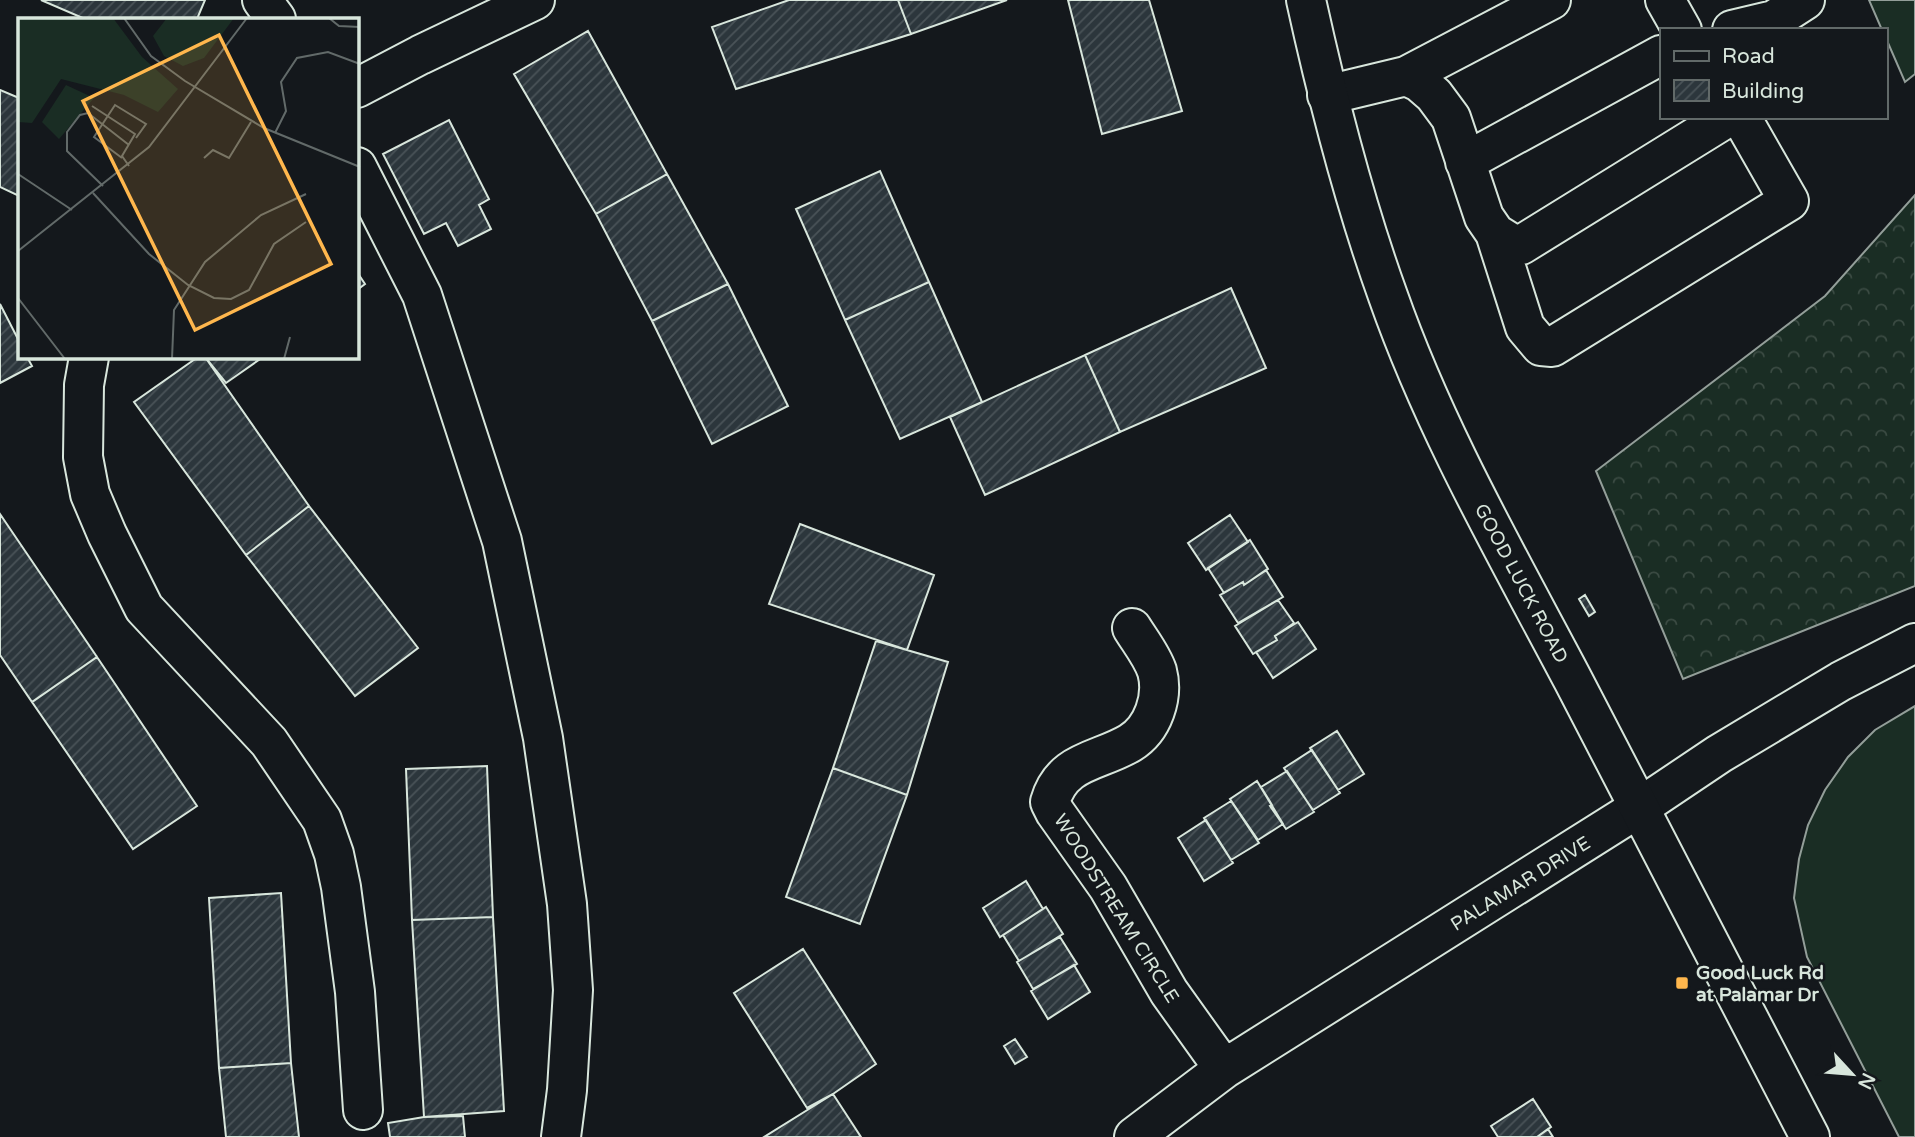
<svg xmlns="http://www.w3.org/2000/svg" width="1915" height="1137" font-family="'Varela Round',sans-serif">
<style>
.grass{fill:#1a2d24;stroke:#939e99;stroke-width:2}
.forest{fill:url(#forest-crowns);stroke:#939e99;stroke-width:2}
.building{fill:url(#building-hatch);stroke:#d8e6dc;stroke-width:2}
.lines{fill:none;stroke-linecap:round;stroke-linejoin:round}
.minor-casing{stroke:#d8e6dc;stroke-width:42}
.major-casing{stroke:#d8e6dc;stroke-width:42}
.minor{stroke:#14181c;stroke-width:38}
.major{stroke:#14181c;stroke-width:38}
.poi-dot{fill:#ffb74d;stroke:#14181c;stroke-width:2.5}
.labels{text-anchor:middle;stroke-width:5;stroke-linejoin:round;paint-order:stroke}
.street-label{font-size:19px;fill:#d8e6dc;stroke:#14181c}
.poi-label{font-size:19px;font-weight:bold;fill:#d8e6dc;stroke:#14181c;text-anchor:start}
.inset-road{fill:none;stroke:#626a69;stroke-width:2}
.view{fill:#ffb74d;fill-opacity:0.15;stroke:#ffb74d;stroke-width:3.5}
.inset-edge{fill:none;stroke:#d8e6dc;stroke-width:3.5}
</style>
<defs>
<pattern id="forest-crowns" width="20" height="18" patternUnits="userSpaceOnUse" patternTransform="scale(1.75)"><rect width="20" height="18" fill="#1a2d24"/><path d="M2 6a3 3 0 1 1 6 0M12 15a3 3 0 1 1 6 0" fill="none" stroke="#3b4b43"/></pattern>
<pattern id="building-hatch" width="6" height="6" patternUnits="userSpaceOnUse" patternTransform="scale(1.75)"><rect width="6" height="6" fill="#2c363c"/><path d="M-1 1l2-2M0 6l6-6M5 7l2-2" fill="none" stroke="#4a5358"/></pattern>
</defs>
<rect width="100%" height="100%" fill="#14181c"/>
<path class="grass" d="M1869,0H1915V74L1905,82L1885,36V30H1882Z
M1915,706V1137H1899L1807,957L1794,898L1799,859L1808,825L1825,790L1848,757L1875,730Z"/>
<path class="forest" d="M1915,195V586L1683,679L1596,471L1825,296Z"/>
<path class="building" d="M41,0H205L197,19H85Z
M789,0H898L911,34L736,89L712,27Z
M898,0H1007L911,34Z
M1068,0H1149L1182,111L1102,134Z
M588,31L667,174L596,214L514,74Z
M0,90L19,98V196L0,187Z
M449,120L489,199L479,205L491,229L458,246L446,223L424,234L383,154Z
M880,171L929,282L845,320L796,209Z
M667,174L728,284L652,321L596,214Z
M357,272L365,284L357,290Z
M929,282L982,402L900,439L845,320Z
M728,284L788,406L712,444L652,321Z
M1231,288L1266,368L1120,432L1085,355Z
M0,304L19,341V357H27L32,366L0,383Z
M1085,355L1120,432L985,495L950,417Z
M198,357H205L309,506L246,555L134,402Z
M205,357H263L226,383Z
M309,506L418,648L355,696L246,555Z
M0,514L97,657L32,702L0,655Z
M1230,515L1248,542L1206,570L1188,543Z
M800,524L934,575L907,650L769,604Z
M1250,540L1268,569L1244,585L1243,582L1224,593L1208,568Z
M1266,570L1283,597L1238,623L1220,595L1243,582L1244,585Z
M1585,595L1595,612L1589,616L1579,599Z
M1278,600L1294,623L1275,636L1277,640L1253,654L1235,626Z
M1298,622L1316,649L1273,678L1256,652L1277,640L1275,636Z
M876,641L948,662L907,795L833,768Z
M97,657L197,806L133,849L32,702Z
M1337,731L1364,774L1338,790L1310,748Z
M1312,750L1340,793L1313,810L1284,768Z
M487,766L493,917L412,920L406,769Z
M833,768L907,795L860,924L786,897Z
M1287,771L1314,812L1286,829L1270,806L1272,805L1261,787Z
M1257,781L1283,824L1258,840L1230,799Z
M1231,801L1259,843L1231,860L1204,818Z
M1206,820L1233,863L1204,881L1178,838Z
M1026,881L1043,909L1000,937L983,908Z
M281,893L291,1063L219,1068L209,898Z
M1046,907L1063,934L1019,961L1003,935Z
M493,917L504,1111L424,1117L412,920Z
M1060,937L1077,964L1033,989L1017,962Z
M803,949L876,1064L833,1094L807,1108L734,993Z
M1074,965L1090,992L1048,1019L1031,991Z
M1015,1039L1027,1057L1015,1064L1004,1046Z
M291,1063L299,1137H226L219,1068Z
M833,1094L861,1137H764Z
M1533,1099L1551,1127L1537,1137H1498L1491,1126Z
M463,1116L465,1137H390L388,1123L424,1117Z
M1548,1129L1553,1137H1537Z"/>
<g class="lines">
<g class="minor-casing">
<path id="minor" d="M262,0L276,19
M1665,0L1682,30
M1732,30L1774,20L1805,0
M1406,76L1551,0
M357,88L420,55L535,0
M1327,95L1406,76L1419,82L1434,95L1451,118L1484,217L1495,233L1511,243L1521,245L1728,117
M1465,162L1661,55
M357,167L422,295L502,541L543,738L567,904L573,990L567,1090L561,1137
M1495,233L1525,327L1541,346L1552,347L1789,201L1741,117
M89,357L84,385L83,457L90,494L107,534L144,608L269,742L322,820L334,854L341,887L355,992L363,1110
M1132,628C1140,641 1152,656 1157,671C1164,697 1153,729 1130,743C1098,762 1062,760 1050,802L1055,812L1108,887L1169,992L1224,1069
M1134,1137L1224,1069L1640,807L1719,754L1841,681L1915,643"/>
</g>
<g class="major-casing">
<path id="major" d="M1306,0C1328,100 1353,199 1388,296C1435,430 1507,555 1573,680C1653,832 1731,985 1810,1137"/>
</g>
<use href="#minor" class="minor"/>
<use href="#major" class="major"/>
</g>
<rect class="poi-dot" x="1675" y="976" width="14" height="14" rx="3.5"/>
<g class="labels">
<g class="street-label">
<text transform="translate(1522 583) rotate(62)" y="7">GOOD LUCK ROAD</text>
<text transform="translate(1520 883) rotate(-32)" y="7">PALAMAR DRIVE</text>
<text transform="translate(1117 908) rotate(58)" y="7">WOODSTREAM CIRCLE</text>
</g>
<g class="poi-label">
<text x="1696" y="979">Good Luck Rd<tspan x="1696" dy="22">at Palamar Dr</tspan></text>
</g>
</g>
<g transform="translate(18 18)">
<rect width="341" height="341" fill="#14181c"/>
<path d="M149,0H216L186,40L165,48L146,38L135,18ZM48,67L76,80L41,121L24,104Z" fill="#1a2d24"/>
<path d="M0,0H95L124,39L160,71L140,94L106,77L43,61L14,105L0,104Z" fill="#1a2d24"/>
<path class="inset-road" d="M106,0L133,38L167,63L246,110L342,149M311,0L321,8L342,9M74,88L117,116L104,138L111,148M257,115L268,93L263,64L279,40L310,34L342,46M104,140L76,119L97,87L128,106L118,120M186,140L195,132L211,140L233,104M0,156L54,192M85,168L49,133V114L62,97L70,95L111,127M75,175L131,236L170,267L196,280L213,281L231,272L256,226L288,204M0,233L131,129L229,0M0,280L47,341M154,341L156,292L187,244L243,197L288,176M266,341L272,319"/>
<path class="view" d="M201,17L313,246L177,312L65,83Z"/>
<rect width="341" height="341" class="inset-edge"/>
</g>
<rect x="1660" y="28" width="228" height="91" fill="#14181c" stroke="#626a69" stroke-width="2"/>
<rect x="1674" y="51" width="35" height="10" fill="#14181c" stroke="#626a69" stroke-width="2"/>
<text x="1722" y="63" font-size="21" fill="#d8e6dc">Road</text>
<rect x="1674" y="80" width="35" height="21" fill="url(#building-hatch)" stroke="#626a69" stroke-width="2"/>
<text x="1722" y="98" font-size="21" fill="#d8e6dc">Building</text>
<g transform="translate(1852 1074) rotate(116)" stroke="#14181c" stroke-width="5" paint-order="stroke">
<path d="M0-5L12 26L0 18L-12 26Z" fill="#d8e6dc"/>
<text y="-10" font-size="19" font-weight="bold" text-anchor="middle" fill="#d8e6dc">N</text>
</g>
</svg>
